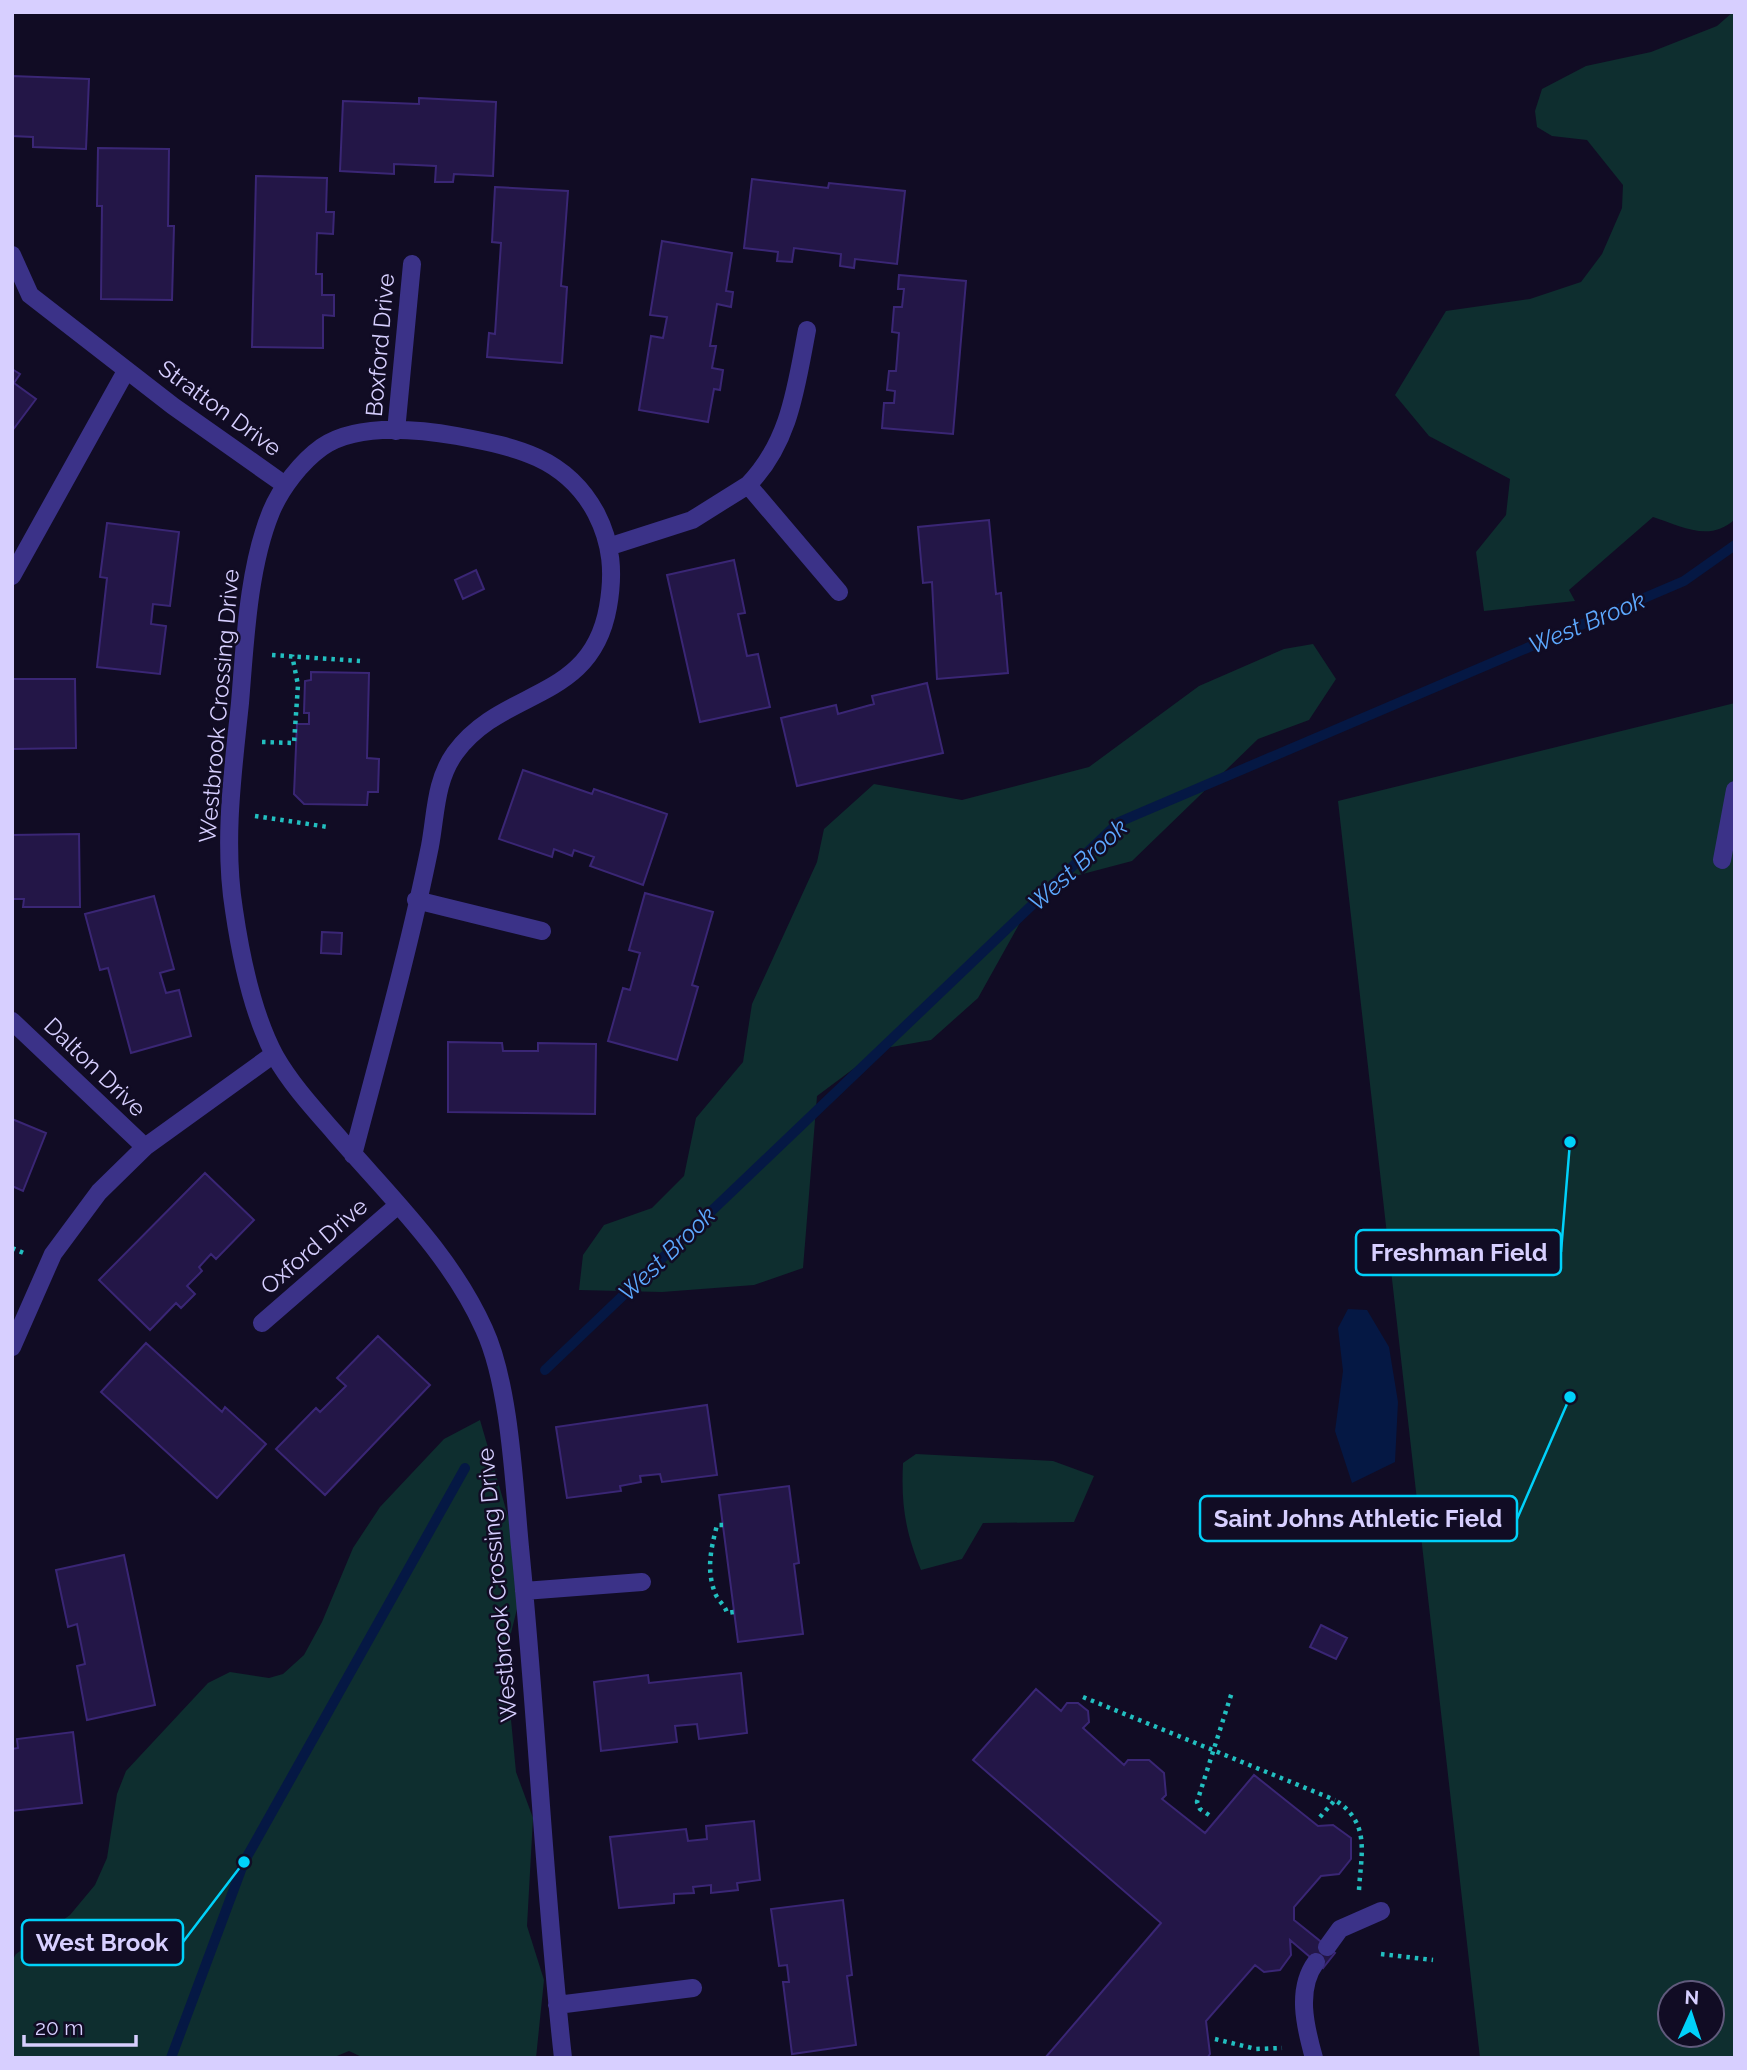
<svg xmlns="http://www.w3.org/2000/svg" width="1747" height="2070" font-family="Raleway,sans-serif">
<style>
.green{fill:#0e2e2f;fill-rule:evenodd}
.water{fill:#051844}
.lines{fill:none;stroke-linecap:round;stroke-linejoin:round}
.stream{stroke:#051844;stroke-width:10}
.building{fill:#231647;stroke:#3a2675;stroke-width:2}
.path{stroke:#22bfc0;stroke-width:4.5;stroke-dasharray:3.5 5;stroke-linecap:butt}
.service{stroke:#3b3288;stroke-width:18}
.minor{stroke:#3b3288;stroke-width:18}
.labels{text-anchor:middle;stroke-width:5;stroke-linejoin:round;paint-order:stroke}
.street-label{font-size:23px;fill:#d7cfff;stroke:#110c24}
.water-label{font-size:24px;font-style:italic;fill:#5da9ff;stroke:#110c24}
.leader{fill:none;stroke:#00d1fa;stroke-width:2.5}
.callout-dot{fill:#00d1fa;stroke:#110c24;stroke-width:2.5}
.callout{fill:#110c24;stroke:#00d1fa;stroke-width:2.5}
.callout-label{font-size:24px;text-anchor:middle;font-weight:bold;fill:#d7cfff}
</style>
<rect width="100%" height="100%" fill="#110c24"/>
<path class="green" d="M1733,12L1735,519C1710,543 1681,526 1653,517L1569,590L1575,601L1484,611L1476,552L1506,515L1510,479L1429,436L1395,395L1446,311L1530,299L1581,282L1602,254L1622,208L1623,185L1587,140L1552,136L1537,127L1535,111L1542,89L1586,66L1651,52L1717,26Z
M1313,644L1336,679L1309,720L1258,739L1132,861L1041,885L978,998L931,1040L880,1049L817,1096L803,1268L754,1285L662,1292L579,1290L583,1255L604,1225L652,1208L684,1176L696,1118L743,1062L752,1004L817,862L824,829L874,784L962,800L1089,767L1199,686L1284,649Z
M1735,703V2058H1480L1338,801ZM1670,1993H1712V2035H1670Z
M480,1420L516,1544L518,1605L505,1657L516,1772L533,1818L527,1926L544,1980L536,2058H364L349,2051L332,2058H12V1961L16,1954L70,1915L95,1885L107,1858L117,1794L126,1771L208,1683L230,1672L269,1678L283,1674L304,1655L322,1622L353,1548L380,1507L444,1439Z
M916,1454L1053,1461L1094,1476L1074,1522L983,1523L962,1559L921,1570C905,1531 901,1504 903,1463Z"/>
<path class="water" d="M1348,1309L1367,1310L1389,1347L1398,1402L1395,1462L1352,1483L1335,1431L1343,1371L1338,1328Z"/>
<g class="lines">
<path class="stream" d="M545,1370L1119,822L1684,581L1735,545
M171,2058L244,1862L465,1468"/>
</g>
<path class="building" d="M12,76L89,79L86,149L33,147V137L12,136Z
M419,98L496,102L493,176L454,174L453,182H435L436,166L416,165L394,164V174L340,171L343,101L419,104Z
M98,148L169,149L168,226H174L172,300L101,299L102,206H97Z
M256,176L327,178L326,212H334L333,234L317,233L316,274H322V295H334V316L323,315V348L252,347Z
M752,179L828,188L829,183L905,191L897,264L855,259L854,268L840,266L841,254L794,248L792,262L777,261L778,252L744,248Z
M495,187L568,191L561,286L567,287L562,363L487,357L489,333L495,334L501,243L492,242Z
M662,241L732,253L726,291L733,292L731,307L717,304L710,346H716L712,368L723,370L720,390L714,389L708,422L639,410L651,336L663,338L667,317L650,315Z
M899,275L966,281L953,434L882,428L884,403H894L895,391L887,390L889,371H896L899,333L892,332L894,307H902L904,289H898Z
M12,369L20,374L14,383L36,399L12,431Z
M989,520L996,594L1001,593L1008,673L937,679L932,582L923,583L918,527Z
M107,523L179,532L170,606L153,604L151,624L166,626L160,674L97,667L107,578L100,577Z
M734,560L745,613L738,614L747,656L758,654L770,707L700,722L667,575Z
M476,570L484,589L463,599L455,580Z
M311,672L369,673L367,758L379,759L378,792H368L367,805L304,804L294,794L297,724H309V713H304L305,681L311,680Z
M12,679H75L76,748L12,749Z
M927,683L943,753L797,786L781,718L836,705L838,714L874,704L872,696Z
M523,770L592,794L594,789L667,814L643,885L590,866L594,857L574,850L572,856L554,849L552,857L499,839Z
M79,834L80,907H23L24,899H12V835Z
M645,893L713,912L692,985L698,987L677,1060L608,1041L623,988L630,990L640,953L629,950Z
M154,896L174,969L160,973L166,993L179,990L191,1036L131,1053L108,968L100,970L85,914Z
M322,932L342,933L341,954L321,953Z
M448,1042L502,1043L503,1051H538V1043L596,1044L595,1114L448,1112Z
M12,1119L46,1133L23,1191L12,1186Z
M205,1173L254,1220L216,1259L211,1254L199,1267L202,1271L187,1286L195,1294L181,1308L176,1303L150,1330L99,1280Z
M378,1336L430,1385L325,1495L276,1449L316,1408L320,1412L346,1386L337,1378Z
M146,1343L222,1412L225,1407L266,1444L217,1498L101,1392Z
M707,1405L717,1475L662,1482L660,1474L640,1476L641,1482L620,1486L621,1491L567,1498L556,1427Z
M789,1486L799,1563L794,1564L803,1634L738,1642L719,1495Z
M124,1555L155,1705L87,1720L77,1666L85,1664L77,1624L68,1627L56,1570Z
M1321,1625L1347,1638L1336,1659L1310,1647Z
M741,1673L747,1733L699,1739L697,1724L675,1726L677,1742L601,1751L594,1682L648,1675L649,1683Z
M1036,1689L1061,1711L1067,1703H1078L1088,1711L1089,1722L1083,1728L1124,1765L1128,1760H1149L1164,1773L1166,1795L1162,1799L1205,1833L1254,1775L1318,1826L1333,1825L1351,1838V1859L1339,1874L1321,1876L1294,1907V1920L1335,1953L1323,1968L1290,1940L1291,1955L1280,1970L1264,1972L1255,1965L1206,2021L1210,2054L1207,2058H1045L1161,1923L973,1760Z
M73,1732L82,1803L12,1811V1749L18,1748L17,1739Z
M754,1821L760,1880L737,1883L738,1890L711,1893V1885L693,1887L694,1893L674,1894V1903L619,1908L610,1837L686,1829L688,1841L707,1839L706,1826Z
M843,1900L852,1975L847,1976L856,2045L792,2054L783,1982H789L787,1965L779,1966L771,1909Z"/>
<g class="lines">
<path class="path" d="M272,655L360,661
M262,742L294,743L298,685L292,655
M255,816L328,827
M12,1248L26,1254
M723,1525H717C711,1549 706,1569 715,1593C718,1601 725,1605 727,1613L734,1612
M1083,1697L1335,1800
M1209,1815L1200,1809L1197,1802L1232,1692
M1320,1817L1335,1800C1371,1823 1361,1853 1359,1890
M1381,1954L1433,1960
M1215,2039L1256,2049L1282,2048"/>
<path class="service" d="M1722,860L1735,790
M1327,1947L1340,1929L1381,1911
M1314,2058C1305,2026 1296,1989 1316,1962"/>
<path class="minor" d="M12,255L30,295L173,406L285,485
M396,431L412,264
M748,485C790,442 796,387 807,330
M611,546L692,520L748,485L839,592
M12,576L126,371
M416,900L542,931
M12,1021L145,1147
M353,1155C380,1052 409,950 430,846C436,814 435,781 455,753C503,687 591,703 608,607C614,573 612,544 596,513C566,457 516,447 457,436C417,429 357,423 322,447C301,462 281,488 271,512C248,568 245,643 240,703C233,771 223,842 234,910C241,958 252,1013 275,1056C291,1084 313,1108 334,1132C388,1195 450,1253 484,1329C510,1385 514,1485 520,1547C537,1717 544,1888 563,2058
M262,1323L398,1205
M12,1347L53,1254L99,1192L145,1147L274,1054
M524,1591L642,1582
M557,2005L693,1988"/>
</g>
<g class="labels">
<g class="street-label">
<text transform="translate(380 345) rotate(-85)" y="8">Boxford Drive</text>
<text transform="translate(220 408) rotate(36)" y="8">Stratton Drive</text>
<text transform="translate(219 706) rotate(-85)" y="8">Westbrook Crossing Drive</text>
<text transform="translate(95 1067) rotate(44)" y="8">Dalton Drive</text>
<text transform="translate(314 1246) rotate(-41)" y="8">Oxford Drive</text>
<text transform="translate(497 1585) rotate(-95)" y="8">Westbrook Crossing Drive</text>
</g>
<g class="water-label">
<text transform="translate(1587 623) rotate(-23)" y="8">West Brook</text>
<text transform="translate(1078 865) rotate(-42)" y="8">West Brook</text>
<text transform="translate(667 1254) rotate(-44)" y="8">West Brook</text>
</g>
</g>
<path class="leader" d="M1570 1142L1561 1252M1570 1397L1517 1519M244 1862L183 1942"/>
<g class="callout-dot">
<circle cx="1570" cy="1142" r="7"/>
<circle cx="1570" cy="1397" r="7"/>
<circle cx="244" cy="1862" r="7"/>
</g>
<g class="callout">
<rect x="1356" y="1230" width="205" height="45" rx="7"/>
<rect x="1200" y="1496" width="317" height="45" rx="7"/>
<rect x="22" y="1920" width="161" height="45" rx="7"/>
</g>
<g class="callout-label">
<text x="1459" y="1261">Freshman Field</text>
<text x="1358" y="1527">Saint Johns Athletic Field</text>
<text x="102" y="1951">West Brook</text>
</g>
<rect width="1747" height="2070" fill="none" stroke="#d7cfff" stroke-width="28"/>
<g transform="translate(1691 2014) rotate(3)"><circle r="33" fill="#110c24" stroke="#605a7c" stroke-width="2"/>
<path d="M0-5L12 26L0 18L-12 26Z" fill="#00d1fa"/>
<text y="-10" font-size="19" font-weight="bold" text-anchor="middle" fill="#d7cfff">N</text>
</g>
<path d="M24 2035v10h112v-10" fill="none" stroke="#d7cfff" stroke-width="3.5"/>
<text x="35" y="2035" font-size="21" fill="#d7cfff" stroke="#110c24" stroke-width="5" paint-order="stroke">20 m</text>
</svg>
